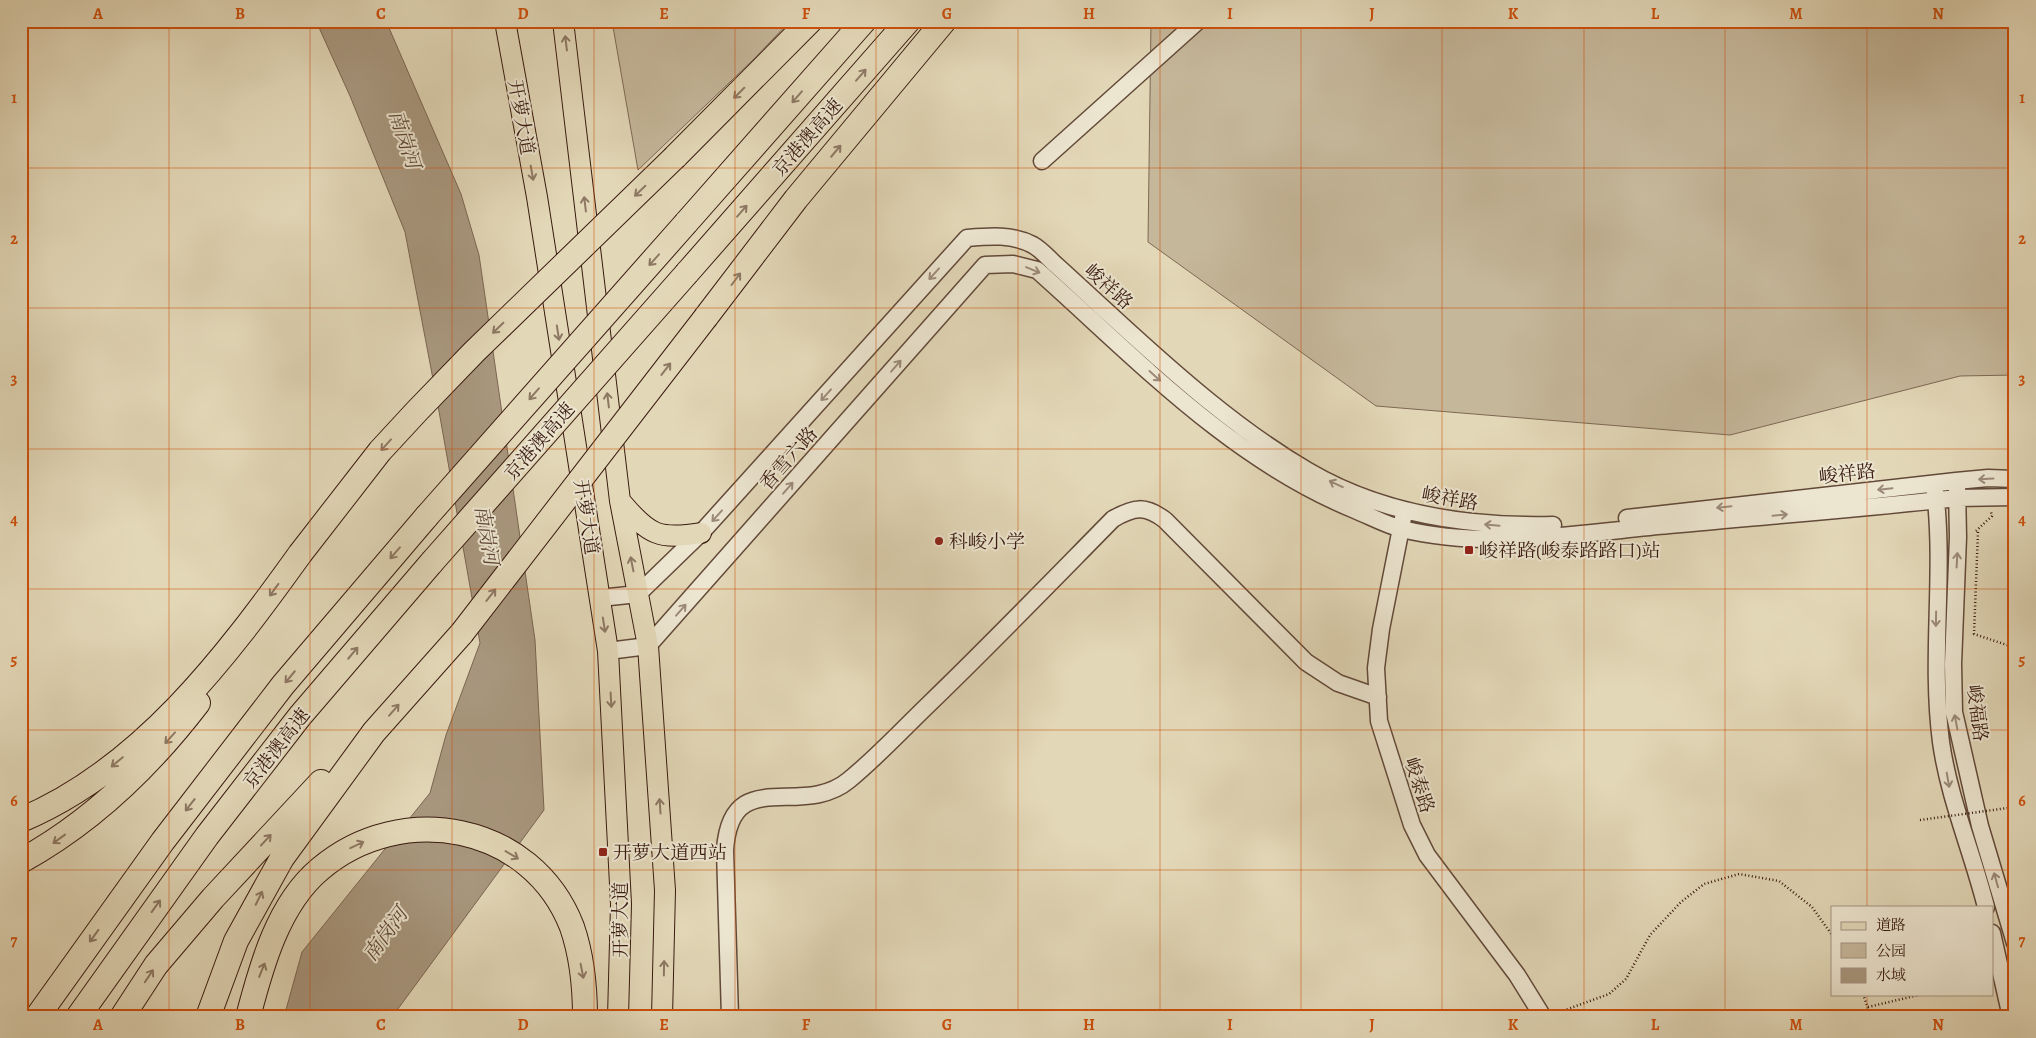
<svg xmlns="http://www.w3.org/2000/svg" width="2036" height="1038" font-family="Alegreya,'Noto Serif SC',serif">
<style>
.green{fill:#c5b79a;stroke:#7e6854}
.water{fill:#a8977e;stroke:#7b6552}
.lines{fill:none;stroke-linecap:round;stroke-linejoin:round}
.minor-casing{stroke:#624939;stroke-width:19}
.major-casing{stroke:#381a0f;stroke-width:22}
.highway-casing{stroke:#381a0f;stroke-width:26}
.path{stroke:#381a0f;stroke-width:2.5;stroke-dasharray:1 2.5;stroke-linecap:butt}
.minor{stroke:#ece5d0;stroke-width:16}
.major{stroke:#e2d7b7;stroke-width:20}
.highway{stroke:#e2d7b7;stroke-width:24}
.highway-bridge-casing{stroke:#381a0f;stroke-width:26;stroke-linecap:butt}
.path-bridge{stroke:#381a0f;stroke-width:2.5;stroke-dasharray:1 2.5;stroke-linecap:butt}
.highway-bridge{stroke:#e2d7b7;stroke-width:24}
.oneway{stroke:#8d7863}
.oneway2{stroke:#9b8a79}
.grid{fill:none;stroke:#ce500c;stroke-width:1;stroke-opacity:0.55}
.poi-dot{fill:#8f2418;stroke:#ece5d0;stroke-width:2}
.labels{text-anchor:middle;stroke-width:4;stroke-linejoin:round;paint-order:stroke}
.street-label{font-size:19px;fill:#381a0f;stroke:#ece5d0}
.poi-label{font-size:19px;fill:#381a0f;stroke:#ece5d0;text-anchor:start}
.water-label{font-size:20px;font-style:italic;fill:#5f4636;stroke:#ece5d0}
.neatline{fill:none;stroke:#ce500c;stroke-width:2}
.grid-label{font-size:16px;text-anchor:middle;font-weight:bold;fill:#ce500c}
</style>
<rect width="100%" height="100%" fill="#e2d7b7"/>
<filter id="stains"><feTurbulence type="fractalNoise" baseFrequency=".004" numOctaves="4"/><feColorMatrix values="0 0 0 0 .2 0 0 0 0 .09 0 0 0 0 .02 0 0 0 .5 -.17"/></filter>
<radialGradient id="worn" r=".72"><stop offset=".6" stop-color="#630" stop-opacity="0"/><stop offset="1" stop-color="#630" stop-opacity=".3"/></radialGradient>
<path class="green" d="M612,21H790L754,59L638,170Z
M1151,21H2015V375L1960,376L1730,435L1376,406L1148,242Z"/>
<path class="water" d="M316,21H386L461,194L479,255L535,640L544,810L392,1017H284L302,952L430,793L446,735L480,643L437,400L405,232L350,96Z"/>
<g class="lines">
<g class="minor-casing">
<path id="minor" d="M1042,161L1198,21
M1957,488L1958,537L1953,664L1954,712L1980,826L2015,943
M1935,491C1945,574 1930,658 1941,742C1949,799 1972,851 1986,907
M1403,518L1381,629L1376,668L1379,721L1412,825L1427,855L1517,975L1543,1017
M1627,518L1956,481L1988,478L2015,479
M600,598L638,594L701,533L967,238C990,236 1012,234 1033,245C1042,250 1049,259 1056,265C1076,283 1095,301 1115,319C1175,374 1238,430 1308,471C1381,514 1469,527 1553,525
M608,651L648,646L985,265L1013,264L1037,270C1136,358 1230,459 1355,510C1370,516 1386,525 1402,529C1488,550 1582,533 1669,525C1765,516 1861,509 1957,498L2015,497
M1992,933L2011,1017
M730,1017L725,850C731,763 801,820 849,780C877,757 903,729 929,704C991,644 1052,581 1113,519C1134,507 1145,505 1165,520L1306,662L1338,683L1378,697"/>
</g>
<g class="major-casing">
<path id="major" d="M505,21L537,197L608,651L621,904L618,1017
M563,21L620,501L648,646L665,890L662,1017
M622,503C649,535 659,540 701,533"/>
</g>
<g class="highway-casing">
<path id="highway" d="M675,157L810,21
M686,223L864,21
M687,273L908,21
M706,317L796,199L944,21
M21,820C142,769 226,657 300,554
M21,861C92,822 149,767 198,703
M37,1017L163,841L283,685L427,516
M78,1017L207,836L300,716L432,562
M122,1017L156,965L213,898L321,782
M208,1017L236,941L282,858L374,732L462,633
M248,1017C261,967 278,904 320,869C401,800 532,823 572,927C582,956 585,987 585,1017"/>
</g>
<path class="path" d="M1976,531L1992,516L1991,512
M1978,532L1974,634L2013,647L2015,654
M1863,994L1871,1017
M1868,1007L1923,994
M1557,1013L1609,994L1626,979L1650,935L1681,902L1704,884L1739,874L1779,881L1812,907L1832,935"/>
<use href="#minor" class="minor"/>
<use href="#major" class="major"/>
<use href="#highway" class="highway"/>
<g class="highway-bridge-casing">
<path id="highway-bridge" d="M427,516L686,223
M300,554L380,451L417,411L474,352L675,157
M432,562L687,273
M462,633L706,317"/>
</g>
<path class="path-bridge" d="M1920,820L2015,807"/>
<use href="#highway-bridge" class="highway-bridge"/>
</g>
<defs><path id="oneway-shaft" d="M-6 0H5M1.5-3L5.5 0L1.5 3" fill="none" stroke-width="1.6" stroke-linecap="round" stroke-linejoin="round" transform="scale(1.25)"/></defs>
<g class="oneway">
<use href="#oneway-shaft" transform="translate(566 43) rotate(-97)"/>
<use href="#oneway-shaft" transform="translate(861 75) rotate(-49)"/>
<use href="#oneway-shaft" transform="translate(739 93) rotate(135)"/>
<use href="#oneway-shaft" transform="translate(797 97) rotate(131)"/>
<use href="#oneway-shaft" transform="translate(836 151) rotate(-50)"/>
<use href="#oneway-shaft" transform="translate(532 173) rotate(80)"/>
<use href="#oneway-shaft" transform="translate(640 191) rotate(136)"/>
<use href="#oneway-shaft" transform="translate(585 204) rotate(-97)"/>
<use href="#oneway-shaft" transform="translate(742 211) rotate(-49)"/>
<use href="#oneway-shaft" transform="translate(654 260) rotate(132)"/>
<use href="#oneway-shaft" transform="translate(736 279) rotate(-53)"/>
<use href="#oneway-shaft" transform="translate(498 328) rotate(136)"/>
<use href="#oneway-shaft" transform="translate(558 333) rotate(81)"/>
<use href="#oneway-shaft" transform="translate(666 369) rotate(-52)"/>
<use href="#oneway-shaft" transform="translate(534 394) rotate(131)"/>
<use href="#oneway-shaft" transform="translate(608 400) rotate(-97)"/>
<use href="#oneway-shaft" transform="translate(386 445) rotate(132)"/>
<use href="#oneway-shaft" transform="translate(395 553) rotate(131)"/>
<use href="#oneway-shaft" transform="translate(632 564) rotate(-101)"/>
<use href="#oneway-shaft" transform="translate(274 590) rotate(126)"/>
<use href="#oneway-shaft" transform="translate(491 595) rotate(-52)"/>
<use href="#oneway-shaft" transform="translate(604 625) rotate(81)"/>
<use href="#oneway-shaft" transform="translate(353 653) rotate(-50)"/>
<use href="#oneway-shaft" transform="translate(290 677) rotate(130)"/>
<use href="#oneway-shaft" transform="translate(611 700) rotate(87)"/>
<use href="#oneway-shaft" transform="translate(394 710) rotate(-49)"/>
<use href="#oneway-shaft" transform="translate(170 738) rotate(132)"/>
<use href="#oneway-shaft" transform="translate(117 762) rotate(140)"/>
<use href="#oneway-shaft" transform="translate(190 805) rotate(128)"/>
<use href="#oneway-shaft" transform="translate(660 806) rotate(-94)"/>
<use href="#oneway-shaft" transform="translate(59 839) rotate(144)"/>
<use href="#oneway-shaft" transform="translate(266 840) rotate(-47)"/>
<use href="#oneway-shaft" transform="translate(357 845) rotate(-25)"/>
<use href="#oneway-shaft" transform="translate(512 855) rotate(31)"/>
<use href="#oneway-shaft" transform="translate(259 898) rotate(-64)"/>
<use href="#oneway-shaft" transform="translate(156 906) rotate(-54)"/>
<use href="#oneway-shaft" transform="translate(94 936) rotate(126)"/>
<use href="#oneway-shaft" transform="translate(664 968) rotate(-89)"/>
<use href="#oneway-shaft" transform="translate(262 970) rotate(-68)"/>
<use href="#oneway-shaft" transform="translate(582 971) rotate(79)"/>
<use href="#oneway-shaft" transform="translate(149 976) rotate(-56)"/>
</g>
<g class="oneway2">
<use href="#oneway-shaft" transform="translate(1033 270) rotate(22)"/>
<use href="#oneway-shaft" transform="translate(934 274) rotate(132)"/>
<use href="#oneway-shaft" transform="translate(896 366) rotate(-49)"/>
<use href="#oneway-shaft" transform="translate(1155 376) rotate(42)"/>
<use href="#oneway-shaft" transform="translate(826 395) rotate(132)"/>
<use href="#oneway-shaft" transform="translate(1986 479) rotate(177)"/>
<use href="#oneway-shaft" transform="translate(1336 484) rotate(-155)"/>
<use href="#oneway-shaft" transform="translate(788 488) rotate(-49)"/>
<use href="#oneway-shaft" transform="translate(1885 489) rotate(174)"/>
<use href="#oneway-shaft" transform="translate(1724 507) rotate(174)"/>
<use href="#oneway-shaft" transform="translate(1780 515) rotate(-5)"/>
<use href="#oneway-shaft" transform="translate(717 516) rotate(132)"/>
<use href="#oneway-shaft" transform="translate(1492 525) rotate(-175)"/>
<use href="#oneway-shaft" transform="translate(1957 560) rotate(-87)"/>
<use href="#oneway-shaft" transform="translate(681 610) rotate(-49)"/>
<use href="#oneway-shaft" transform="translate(1936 619) rotate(91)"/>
<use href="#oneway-shaft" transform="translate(1956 722) rotate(-101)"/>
<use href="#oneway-shaft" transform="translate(1948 780) rotate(80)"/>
<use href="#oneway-shaft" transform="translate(1996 880) rotate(-106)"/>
</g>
<path class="grid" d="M169,21V1017M310,21V1017M452,21V1017M594,21V1017M735,21V1017M876,21V1017M1018,21V1017M1160,21V1017M1301,21V1017M1442,21V1017M1584,21V1017M1725,21V1017M1867,21V907M21,168H2015M21,308H2015M21,449H2015M21,589H2015M21,730H2015M21,870H2015M1867,994V1017"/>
<g class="poi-dot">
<circle cx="939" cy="541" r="5"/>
<rect x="1464" y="545" width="10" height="10" rx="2.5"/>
<rect x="598" y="847" width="10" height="10" rx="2.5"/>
</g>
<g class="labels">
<g class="street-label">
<text transform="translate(522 117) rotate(80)" y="7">开萝大道</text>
<text transform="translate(807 137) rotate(-49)" y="7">京港澳高速</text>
<text transform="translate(1109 286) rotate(42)" y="7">峻祥路</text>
<text transform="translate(539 441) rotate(-49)" y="7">京港澳高速</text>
<text transform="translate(788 458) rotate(-49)" y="7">香雪六路</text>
<text transform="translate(1847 473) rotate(-6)" y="7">峻祥路</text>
<text transform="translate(1450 498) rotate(10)" y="7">峻祥路</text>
<text transform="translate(587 517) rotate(81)" y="7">开萝大道</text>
<text transform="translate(1978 713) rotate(83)" y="7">峻福路</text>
<text transform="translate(276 748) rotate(-52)" y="7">京港澳高速</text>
<text transform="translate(1420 785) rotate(72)" y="7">峻泰路</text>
<text transform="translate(620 920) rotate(-90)" y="7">开萝大道</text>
</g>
<g class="poi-label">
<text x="949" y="548">科峻小学</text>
<text x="1479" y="557">峻祥路(峻泰路路口)站</text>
<text x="613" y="859">开萝大道西站</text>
</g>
<g class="water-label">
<text transform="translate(405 139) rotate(72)" y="7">南岗河</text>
<text transform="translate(487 535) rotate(80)" y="7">南岗河</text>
<text transform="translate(385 934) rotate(-54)" y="7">南岗河</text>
</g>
</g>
<rect width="2036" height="1038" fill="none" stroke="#e2d7b7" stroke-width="55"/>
<rect x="1831" y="906" width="162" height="90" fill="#ece5d0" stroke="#a49483"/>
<rect x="1841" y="922" width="25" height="8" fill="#e2d7b7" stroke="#a49483"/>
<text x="1876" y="930" font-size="15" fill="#381a0f">道路</text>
<rect x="1841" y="943" width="25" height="15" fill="#c5b79a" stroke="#a49483"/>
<text x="1876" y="956" font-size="15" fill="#381a0f">公园</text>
<rect x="1841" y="968" width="25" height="15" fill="#a8977e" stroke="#a49483"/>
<text x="1876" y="980" font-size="15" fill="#381a0f">水域</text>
<rect x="28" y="28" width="1980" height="982" class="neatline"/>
<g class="grid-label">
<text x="98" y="19">A</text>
<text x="240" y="19">B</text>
<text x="381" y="19">C</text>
<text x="523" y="19">D</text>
<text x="664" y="19">E</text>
<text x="806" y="19">F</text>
<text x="947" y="19">G</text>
<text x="1089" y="19">H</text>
<text x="1230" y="19">I</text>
<text x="1372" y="19">J</text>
<text x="1513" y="19">K</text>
<text x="1655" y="19">L</text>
<text x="1796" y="19">M</text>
<text x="1938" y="19">N</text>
<text x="14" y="103">1</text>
<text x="2022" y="103">1</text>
<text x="14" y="244">2</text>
<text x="2022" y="244">2</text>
<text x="14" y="384">3</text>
<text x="2022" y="384">3</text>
<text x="14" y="525">4</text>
<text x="2022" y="525">4</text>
<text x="14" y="665">5</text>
<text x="2022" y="665">5</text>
<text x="14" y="806">6</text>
<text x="2022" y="806">6</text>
<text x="14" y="946">7</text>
<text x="2022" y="946">7</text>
<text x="98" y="1030">A</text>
<text x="240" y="1030">B</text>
<text x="381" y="1030">C</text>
<text x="523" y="1030">D</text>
<text x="664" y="1030">E</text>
<text x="806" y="1030">F</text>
<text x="947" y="1030">G</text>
<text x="1089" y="1030">H</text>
<text x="1230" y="1030">I</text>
<text x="1372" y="1030">J</text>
<text x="1513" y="1030">K</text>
<text x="1655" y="1030">L</text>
<text x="1796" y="1030">M</text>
<text x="1938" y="1030">N</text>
</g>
<rect width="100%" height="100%" filter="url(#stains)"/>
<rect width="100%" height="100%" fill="url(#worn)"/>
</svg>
